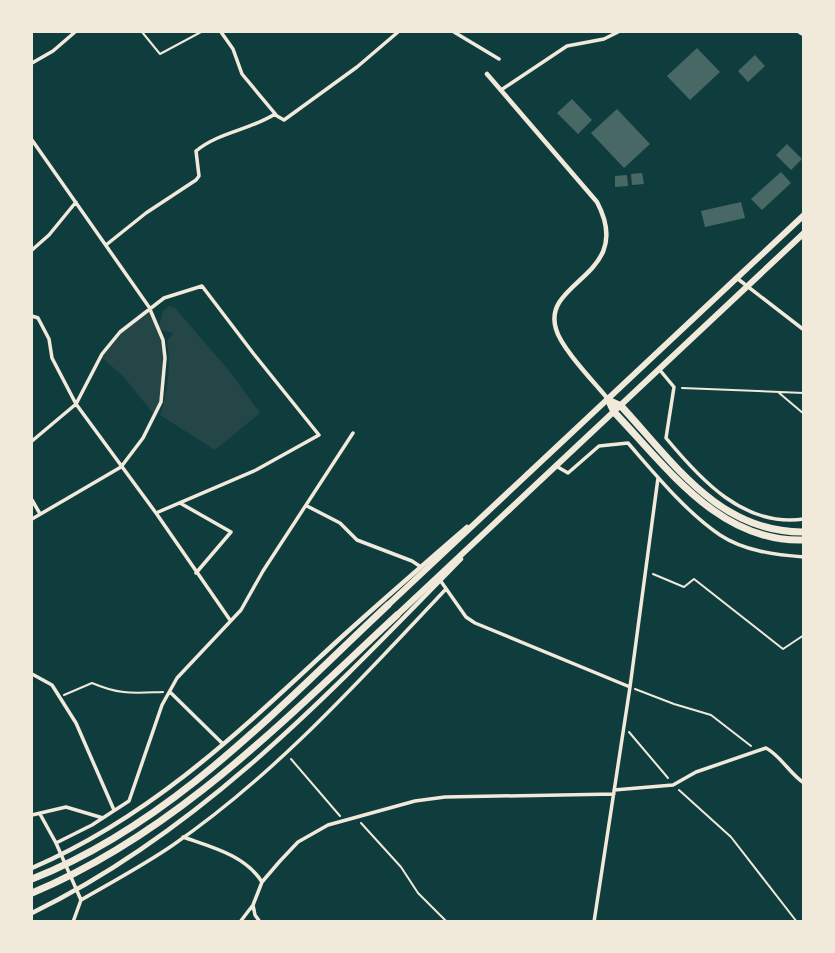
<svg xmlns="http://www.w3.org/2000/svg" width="835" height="953" font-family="Roboto,sans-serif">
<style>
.green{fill:#244646}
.building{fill:#486865}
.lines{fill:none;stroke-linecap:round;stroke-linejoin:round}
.path{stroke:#f1e9da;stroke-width:2}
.minor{stroke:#f1e9da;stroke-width:3.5}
.tertiary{stroke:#f1e9da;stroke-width:4.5}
.primary{stroke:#f1e9da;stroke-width:6}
.motorway{stroke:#f1e9da;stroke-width:7}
</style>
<rect width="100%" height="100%" fill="#0f3d3e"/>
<path class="green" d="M169,306L175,308L230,372L260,413L215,450L160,415C168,392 171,364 167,341L173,333L160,330C164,356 170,391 153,413L123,376L100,356L120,332L149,307L159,327L163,311Z"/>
<path class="building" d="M697,48L720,72L690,100L667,76Z
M755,55L765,66L748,82L738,71Z
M572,99L592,120L578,134L557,113Z
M617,109L650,144L624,168L591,133Z
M787,144L802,159L791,170L776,155Z
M781,172L791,183L762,210L751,199Z
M642,173L644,184L632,185L631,174Z
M627,175L628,186L615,187V176Z
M741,202L745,218L705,227L701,211Z"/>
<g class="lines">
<path class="path" d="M142,32L160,54L201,32
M682,388L804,393
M778,392L804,414
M653,574L684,587L694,579L783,649L804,635
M635,689L674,704L711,715L751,746
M64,695L92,683C120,695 133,693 163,692
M629,732L668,778
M291,759L340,816
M679,790L731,837L797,922
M361,823L401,867L418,893L447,922"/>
<path class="minor" d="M221,32L233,49L242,74L277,116L284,120L357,67L398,32
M454,32L499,59
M799,32L804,35
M32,63L53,51L75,32
M501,90L567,46L604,39L618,32
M32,140L149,307L163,340L165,358L161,402L143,438L121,467L32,519
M106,245L146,213L196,180L199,176L196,151C219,132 250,130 275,114
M32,250L49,235L76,202
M738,279L804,330
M32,316L38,318L49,339L52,358L76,404L156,513L230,620
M659,369L674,387L666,438C700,479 744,528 804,519
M32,441L76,404L102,354L120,332L164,298L202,286L253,353L319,435L256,470L156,513
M556,466L568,473L599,446L628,443C655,474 686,512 720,535C744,551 776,555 804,557
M32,500L39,512
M180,503L231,532L196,573
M307,506L340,523L357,540L412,561L421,567
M440,580L466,617L475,623L630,687
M32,674L52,685L76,723L114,810
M170,692L223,744
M614,790L673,785L696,772L766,748C781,756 789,773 804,783
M40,814L56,843L81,900L73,922
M32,815L66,807L103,818
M183,837C211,847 245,855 262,882
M56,843L92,825L129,801L162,705L177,678L241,610L263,571L353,433
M81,900C112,882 144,865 173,845C276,774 360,680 446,589
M253,905L255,915L260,922
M240,922L253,905L262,882L280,861L298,842L328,825L415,801L445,797L614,794
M594,922L630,687L658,478"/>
<path class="tertiary" d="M487,74L597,202C636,276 541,280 556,329C561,348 594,382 608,399
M32,868C152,816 239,732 334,644C378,604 422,566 467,527
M32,913C201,831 331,692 461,559"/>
<path class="primary" d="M388,605L804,215
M397,615L804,233"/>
<path class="motorway" d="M608,399L614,412C667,467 719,543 804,540
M608,400L621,406C673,462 719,533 804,532
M32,879C173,823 279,707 388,605
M32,893C176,833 284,720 397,615"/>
</g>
<rect width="835" height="953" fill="none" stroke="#f1e9da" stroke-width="66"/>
</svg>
